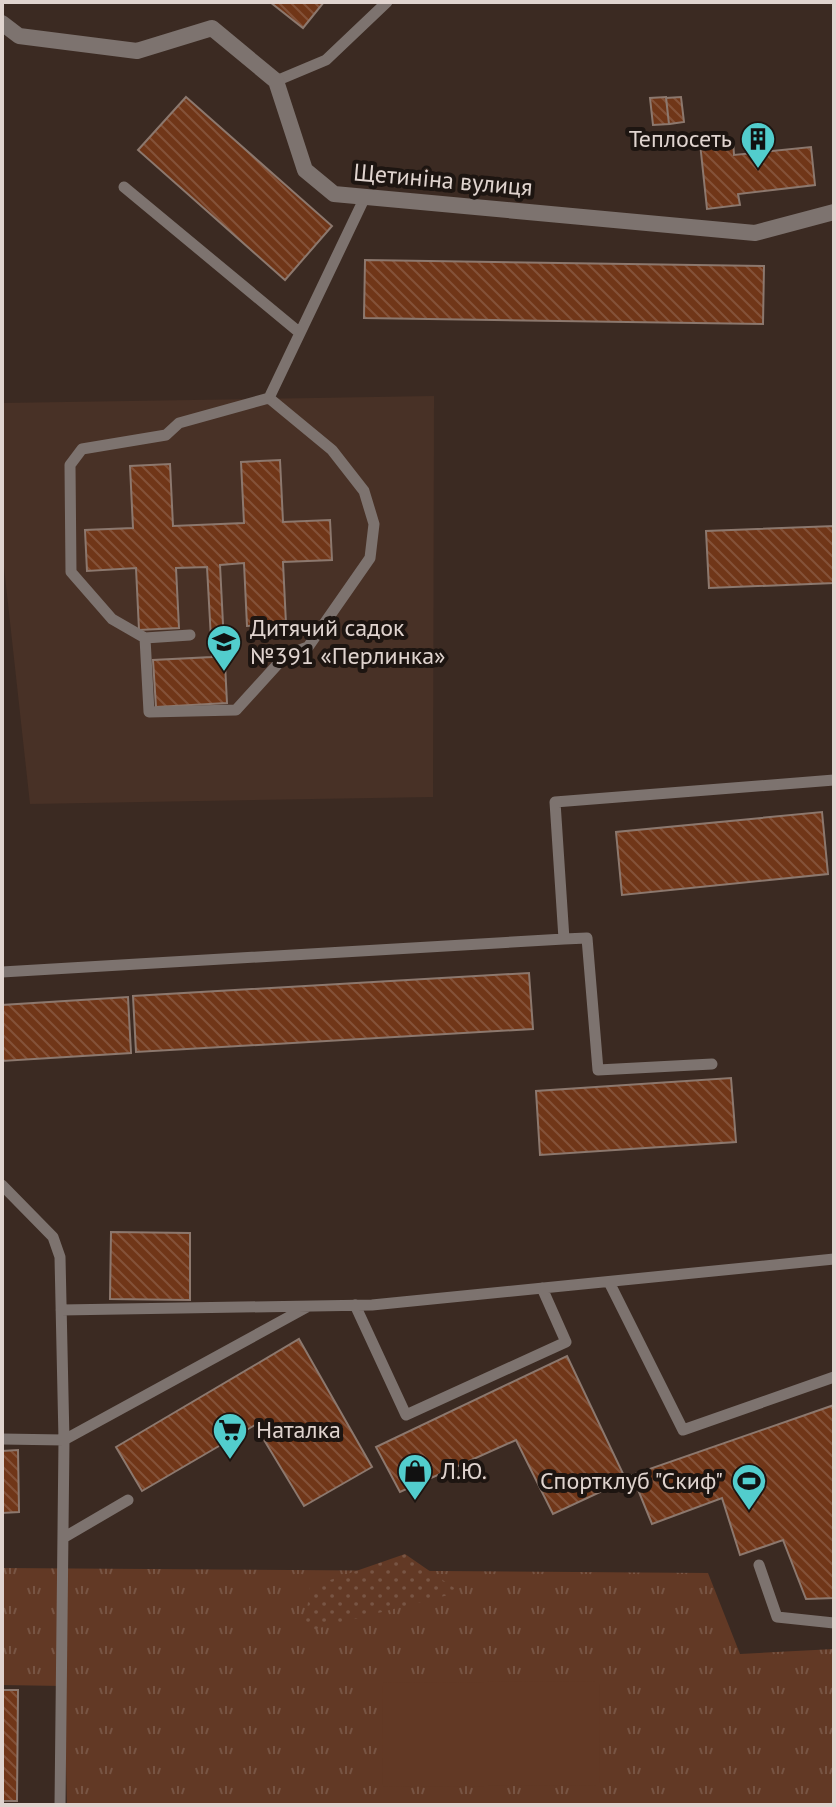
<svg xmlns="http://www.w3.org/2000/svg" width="836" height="1807" font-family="'PT Sans',sans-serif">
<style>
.built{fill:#483126}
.grass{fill:url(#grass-tufts)}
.park{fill:url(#park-dots)}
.pitch{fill:#623925}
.building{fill:url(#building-back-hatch);stroke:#8c786e;stroke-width:2}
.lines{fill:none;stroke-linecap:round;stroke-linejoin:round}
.lane{stroke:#7d736f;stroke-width:11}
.street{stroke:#7d736f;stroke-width:16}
.labels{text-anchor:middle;stroke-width:8;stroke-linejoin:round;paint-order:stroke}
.poi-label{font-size:24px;fill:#e0d4cf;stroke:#1d1511;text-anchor:start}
.street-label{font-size:24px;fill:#e0d4cf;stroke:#1d1511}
</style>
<defs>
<pattern id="grass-tufts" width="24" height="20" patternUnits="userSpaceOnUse" patternTransform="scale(2)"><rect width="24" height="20" fill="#623925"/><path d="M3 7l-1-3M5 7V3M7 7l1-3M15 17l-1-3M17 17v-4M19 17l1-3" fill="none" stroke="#785544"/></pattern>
<pattern id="park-dots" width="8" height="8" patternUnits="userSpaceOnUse" patternTransform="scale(2)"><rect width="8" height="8" fill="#623925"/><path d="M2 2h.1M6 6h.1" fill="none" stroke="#785544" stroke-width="1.8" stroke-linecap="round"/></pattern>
<pattern id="building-back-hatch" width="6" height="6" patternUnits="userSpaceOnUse" patternTransform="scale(2)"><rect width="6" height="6" fill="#703618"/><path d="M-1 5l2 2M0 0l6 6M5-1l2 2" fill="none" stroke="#845239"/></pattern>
</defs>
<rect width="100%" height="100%" fill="#3b2a22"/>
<path class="built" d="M434,396L433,797L30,804L2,549V403Z"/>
<path class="grass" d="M2,1568L708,1573L740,1654L834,1649V1805H67L64,1686L2,1685Z"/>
<path class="park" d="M405,1554L460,1592L304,1632L310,1587Z"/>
<path class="pitch" d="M599,1681L600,1785L383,1787L382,1683Z"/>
<path class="building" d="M270,2H324L303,28Z
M186,97L332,226L285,280L138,150Z
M666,97L669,124L653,125L650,98Z
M681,97L684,122L669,124L666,98Z
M733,140L734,155L811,147L815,185L738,194L740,205L707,209L700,143Z
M365,260L764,266L763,324L364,318Z
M280,460L283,522L330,520L332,560L283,562L286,624L247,626L244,563L220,565L227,703L156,707L153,660L212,657L207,567L176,568L179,628L139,630L136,568L87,571L85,530L133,528L130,466L170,464L173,526L244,523L241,462Z
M834,526V583L709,588L706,531Z
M822,812L828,874L622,895L616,832Z
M529,973L533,1029L136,1052L133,996Z
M128,997L131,1053L2,1061V1005Z
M731,1078L736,1142L540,1155L536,1091Z
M111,1232L190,1233V1300L110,1299Z
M299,1339L372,1467L304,1506L255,1425L142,1491L116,1447Z
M567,1356L626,1480L553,1514L516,1440L400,1492L376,1447Z
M834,1405V1598L806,1599L783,1540L740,1555L722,1498L652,1524L632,1475Z
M18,1450L19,1512L2,1513V1451Z
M2,1690H18L17,1801H2Z"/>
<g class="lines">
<path class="lane" d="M276,81L326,60L387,2
M124,187L300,333
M190,635L145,638L112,619L71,572L70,465L82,449L166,435L179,423L269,398L365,197
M145,638L149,712L236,710L286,655L308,647L370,558L374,524L364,491L332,450L269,398
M564,939L587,938L598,1070L712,1064
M2,972L564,939L555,802L834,780
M2,1185L53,1237L60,1257L64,1440L60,1805
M609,1282L683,1430L834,1377
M355,1305L406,1415L566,1342L542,1288
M61,1310L372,1305L834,1259
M2,1439L64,1440L307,1307
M63,1538L128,1500
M759,1565L777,1617L834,1623"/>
<path class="street" d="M2,23L19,36L137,51L212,28L276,81L305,170L334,194L755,233L834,212"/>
</g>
<defs>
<g id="building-pin" transform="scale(1.8)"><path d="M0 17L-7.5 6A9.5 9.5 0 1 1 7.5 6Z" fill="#52cdcd" stroke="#1d1511"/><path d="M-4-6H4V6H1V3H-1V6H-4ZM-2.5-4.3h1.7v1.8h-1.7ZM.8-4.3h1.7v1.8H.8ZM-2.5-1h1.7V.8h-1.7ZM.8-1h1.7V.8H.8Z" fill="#111"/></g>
<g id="school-pin" transform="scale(1.8)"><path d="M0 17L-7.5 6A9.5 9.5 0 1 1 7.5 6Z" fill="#52cdcd" stroke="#1d1511"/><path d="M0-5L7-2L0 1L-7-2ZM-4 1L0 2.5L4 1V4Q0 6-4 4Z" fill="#111"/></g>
<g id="supermarket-pin" transform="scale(1.8)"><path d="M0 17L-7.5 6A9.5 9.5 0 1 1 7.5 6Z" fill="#52cdcd" stroke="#1d1511"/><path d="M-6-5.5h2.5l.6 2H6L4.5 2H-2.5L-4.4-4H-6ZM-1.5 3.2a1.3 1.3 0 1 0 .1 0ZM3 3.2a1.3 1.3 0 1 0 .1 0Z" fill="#111"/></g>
<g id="shop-pin" transform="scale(1.8)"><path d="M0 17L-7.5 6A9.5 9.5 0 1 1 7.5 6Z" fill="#52cdcd" stroke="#1d1511"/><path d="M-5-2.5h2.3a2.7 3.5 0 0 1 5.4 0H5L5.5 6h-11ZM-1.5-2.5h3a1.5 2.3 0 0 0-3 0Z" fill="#111"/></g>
<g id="stadium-pin" transform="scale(1.8)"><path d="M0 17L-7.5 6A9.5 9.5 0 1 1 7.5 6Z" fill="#52cdcd" stroke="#1d1511"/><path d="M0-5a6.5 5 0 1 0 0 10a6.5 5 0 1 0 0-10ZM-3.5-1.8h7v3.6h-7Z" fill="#111"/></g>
</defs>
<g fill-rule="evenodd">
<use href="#building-pin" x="758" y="139"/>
<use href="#school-pin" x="224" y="642"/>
<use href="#supermarket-pin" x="230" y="1430"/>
<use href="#shop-pin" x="415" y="1471"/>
<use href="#stadium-pin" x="749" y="1481"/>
</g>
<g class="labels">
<g class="poi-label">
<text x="732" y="147" text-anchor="end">Теплосеть</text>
<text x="250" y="636">Дитячий садок<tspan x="250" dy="28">№391 «Перлинка»</tspan></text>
<text x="256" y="1438">Наталка</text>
<text x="441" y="1479">Л.Ю.</text>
<text x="723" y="1489" text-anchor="end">Спортклуб "Скиф"</text>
</g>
<g class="street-label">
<text transform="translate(443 180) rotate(5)" y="8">Щетиніна вулиця</text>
</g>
</g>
<rect width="836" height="1807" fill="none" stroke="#e0d4cf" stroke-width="8"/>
</svg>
